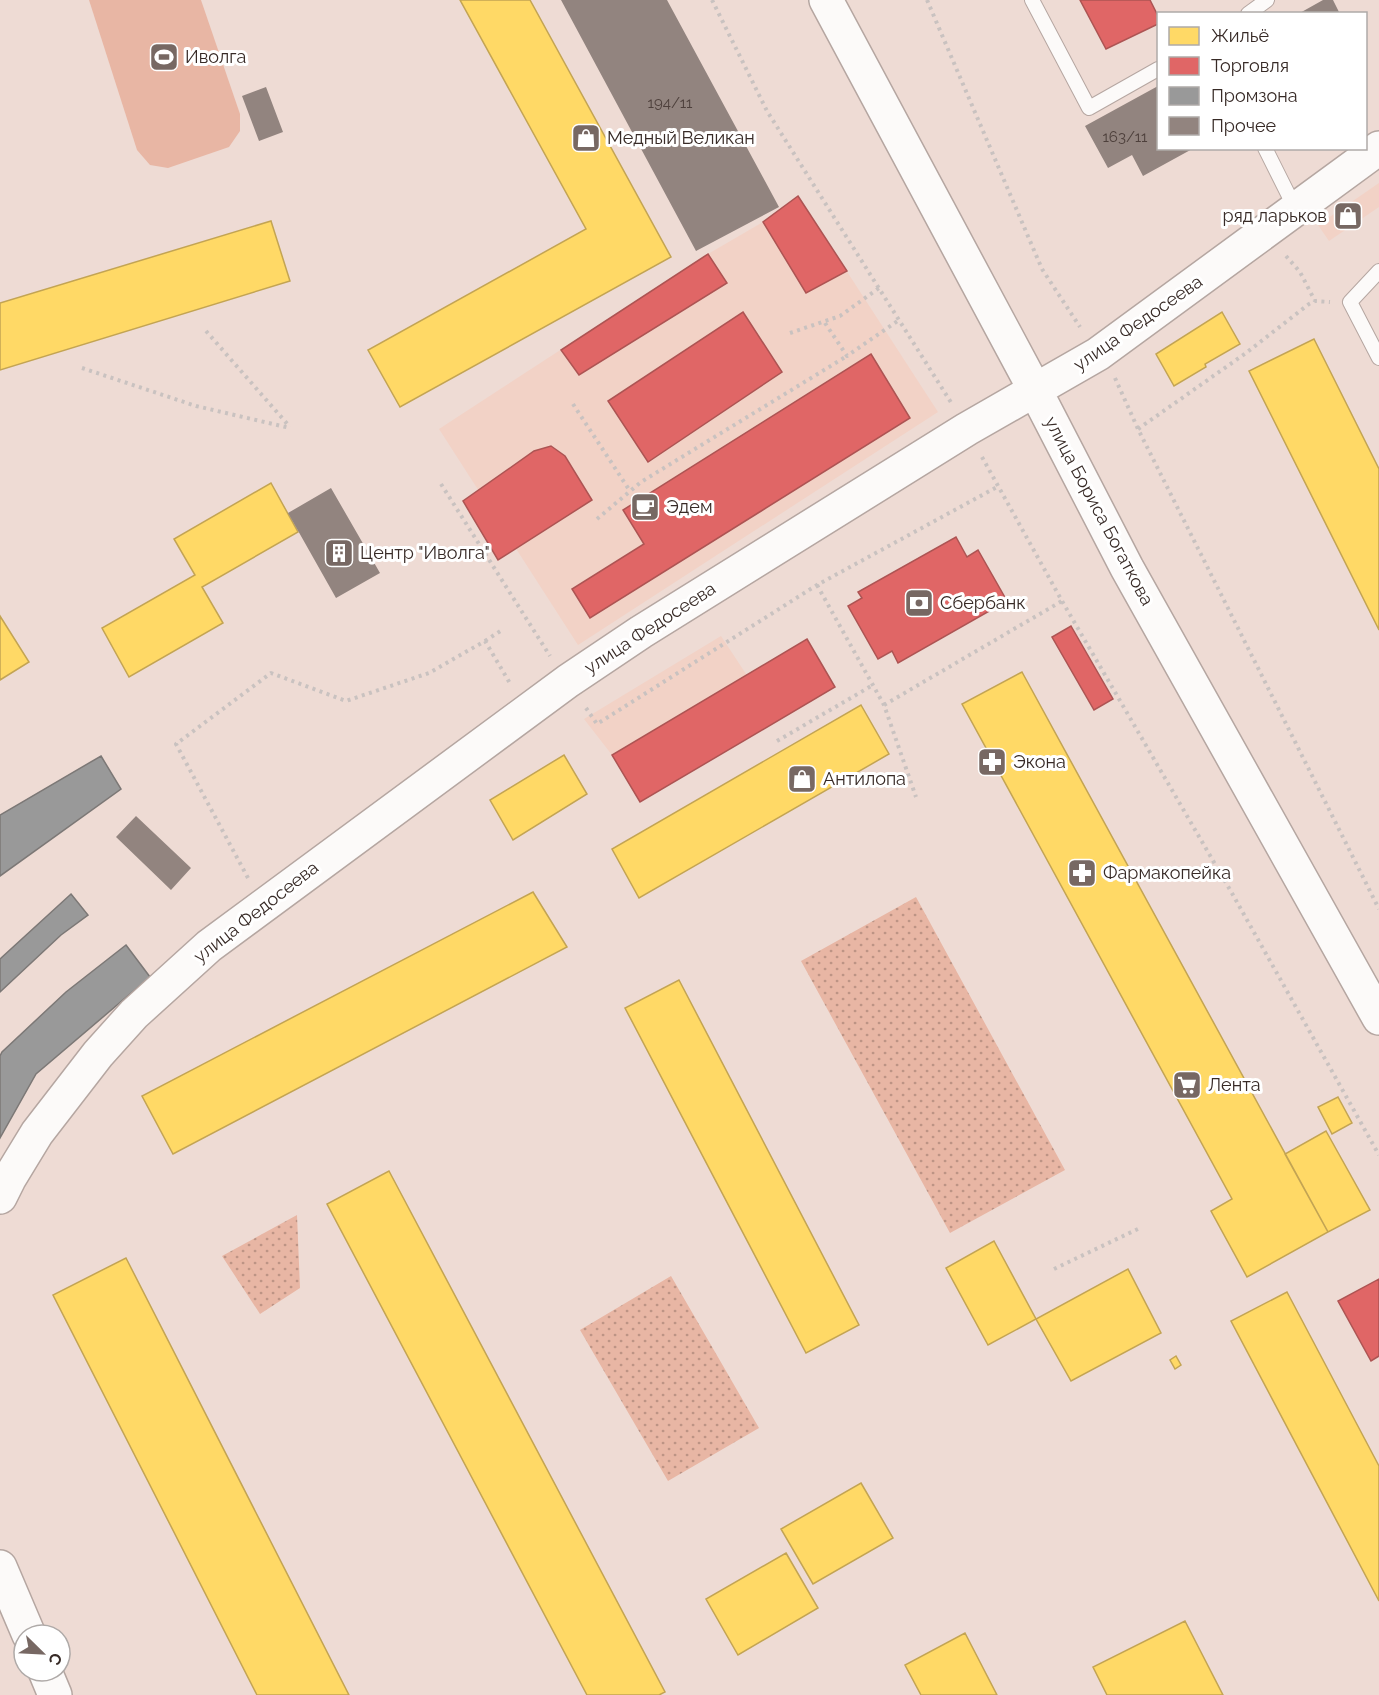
<svg xmlns="http://www.w3.org/2000/svg" width="1379" height="1695" font-family="Raleway,sans-serif">
<style>
.built{fill:#f2d2c6}
.grass{fill:url(#grass-dots)}
.garden{fill:#e8b6a4}
.homes{fill:#ffd966;stroke:#c3a453;stroke-width:1.5}
.shops{fill:#e06666;stroke:#ad5453;stroke-width:1.5}
.industry{fill:#999;stroke:#7c7876;stroke-width:1.5}
.building{fill:#92847f}
.lines{fill:none;stroke-linecap:round;stroke-linejoin:round}
.lane-casing{stroke:#b5a6a1;stroke-width:16}
.secondary-casing{stroke:#b5a6a1;stroke-width:36}
.path{stroke:#c9c2c0;stroke-width:4;stroke-dasharray:3 4.5;stroke-linecap:butt}
.lane{stroke:#fcfaf9;stroke-width:14}
.secondary{stroke:#fcfaf9;stroke-width:33}
.labels{text-anchor:middle;stroke-width:6;stroke-linejoin:round;paint-order:stroke}
.number-label{font-size:15px;fill:#4e403c}
.poi-label{font-size:18px;fill:#372a26;stroke:#fff;text-anchor:start}
.street-label{font-size:18px;fill:#372a26;stroke:#fff}
</style>
<defs>
<pattern id="grass-dots" width="8" height="8" patternUnits="userSpaceOnUse" patternTransform="scale(1.5)"><rect width="8" height="8" fill="#e8b6a4"/><path d="M2 2h.1M6 6h.1" fill="none" stroke="#bd9485" stroke-width="1.8" stroke-linecap="round"/></pattern>
</defs>
<rect width="100%" height="100%" fill="#eedbd4"/>
<path class="built" d="M1379,183V207L1329,241L1318,225Z
M798,196L938,412L578,645L439,429L708,254L763,222Z
M721,636L777,721L640,802L612,755L584,719Z"/>
<path class="grass" d="M916,897L1065,1170L950,1233L801,961Z
M297,1215L300,1288L260,1314L222,1256Z
M671,1276L759,1428L668,1481L580,1330Z"/>
<path class="garden" d="M89,0H201L240,114V131L229,147L168,168L150,165L137,150Z"/>
<path class="homes" d="M460,0H530L671,257L400,407L368,350L586,229Z
M271,221L290,281L0,370V303Z
M1222,312L1240,344L1205,364L1206,367L1174,386L1156,354Z
M1314,339L1379,469V630L1249,371Z
M271,483L298,532L202,587L223,623L129,677L102,628L195,575L174,539Z
M0,616L29,662L0,680Z
M1022,672L1328,1232L1247,1277L1211,1211L1232,1199L962,704Z
M861,705L889,754L639,898L612,849Z
M564,755L587,794L513,840L490,800Z
M533,892L567,947L173,1154L142,1096Z
M679,980L859,1325L806,1353L625,1008Z
M1338,1097L1352,1123L1332,1134L1318,1107Z
M1326,1131L1370,1210L1328,1232L1285,1154Z
M389,1171L665,1692L659,1695H587L327,1204Z
M994,1241L1036,1319L988,1345L946,1268Z
M126,1258L349,1695H257L53,1295Z
M1128,1269L1161,1333L1071,1381L1036,1319Z
M1287,1292L1379,1466V1601L1231,1321Z
M1176,1356L1181,1365L1175,1369L1170,1360Z
M861,1483L893,1538L813,1584L781,1529Z
M786,1553L818,1608L738,1655L706,1599Z
M1185,1621L1223,1695H1107L1093,1667Z
M965,1633L997,1695H921L905,1665Z"/>
<path class="shops" d="M1080,0H1150L1158,16V24L1106,49Z
M798,196L847,271L806,293L763,222Z
M708,254L727,283L579,375L561,350Z
M743,312L782,372L648,462L608,401Z
M871,354L910,418L590,618L572,589L644,544L623,510Z
M551,446L565,456L592,500L498,560L463,501L534,451Z
M956,537L967,557L978,550L1007,601L898,663L892,651L878,659L848,606L862,598L858,592Z
M1071,626L1113,699L1094,710L1052,637Z
M807,639L835,687L640,802L612,755Z
M1379,1279V1356L1371,1361L1338,1301Z"/>
<path class="industry" d="M101,756L121,789L0,876V815Z
M71,894L88,915L61,935L0,992V959Z
M126,945L150,977L36,1074L0,1138V1056L2,1052L66,992Z"/>
<path class="building" d="M561,0H667L779,207L696,251Z
M1323,0H1333L1340,14H1298Z
M1158,86V148H1194L1143,176L1132,155L1108,168L1085,126Z
M266,87L283,132L259,141L242,96Z
M331,488L380,573L336,598L288,513Z
M136,816L191,868L171,890L116,837Z"/>
<g class="lines">
<g class="lane-casing">
<path id="lane" d="M1032,0L1089,108L1158,69
M1248,14L1267,0
M1265,148L1296,210
M1379,271L1350,302L1379,358"/>
</g>
<g class="secondary-casing">
<path id="secondary" d="M826,0L1035,390L1127,568L1379,1018
M0,1197L9,1179L37,1133L98,1054L134,1014L209,946L568,681L641,632L967,429L1098,354L1379,148
M0,1567L29,1635
M45,1671L55,1695"/>
</g>
<path class="path" d="M712,0L767,111L952,404
M927,0L1042,269L1080,327
M1286,256L1300,272L1315,301
M825,323L847,356L899,320
M206,331L290,427
M790,333L840,316L879,288
M82,368L196,406L290,428
M1115,378L1138,429L1379,909
M573,404L630,491
M1138,429L1246,353L1309,304L1315,301L1330,302
M982,457L1062,601L1233,895L1379,1155
M441,484L550,656
M597,519L641,482L847,356
M817,585L884,705L916,797
M485,641L502,630
M884,705L1062,601
M586,708L597,724L817,585L997,487
M777,741L873,685
M248,878L176,744L271,673L346,701L429,673L485,641L511,685
M1054,1269L1142,1227"/>
<use href="#lane" class="lane"/>
<use href="#secondary" class="secondary"/>
</g>
<defs>
<g id="stadium-square" transform="scale(1.5)"><rect x="-9" y="-9" width="18" height="18" rx="4" fill="#776863" stroke="#fff"/><path d="M0-5a6.5 5 0 1 0 0 10a6.5 5 0 1 0 0-10ZM-3.5-1.8h7v3.6h-7Z" fill="#fff"/></g>
<g id="shop-square" transform="scale(1.5)"><rect x="-9" y="-9" width="18" height="18" rx="4" fill="#776863" stroke="#fff"/><path d="M-5-2.5h2.3a2.7 3.5 0 0 1 5.4 0H5L5.5 6h-11ZM-1.5-2.5h3a1.5 2.3 0 0 0-3 0Z" fill="#fff"/></g>
<g id="cafe-square" transform="scale(1.5)"><rect x="-9" y="-9" width="18" height="18" rx="4" fill="#776863" stroke="#fff"/><path d="M-5.5-4.5H6V0H3Q3 3.5 0 3.5H-2.5Q-5.5 3.5-5.5 0ZM3-3.2v2h1.7v-2ZM-6 4.5H4V6H-6Z" fill="#fff"/></g>
<g id="building-square" transform="scale(1.5)"><rect x="-9" y="-9" width="18" height="18" rx="4" fill="#776863" stroke="#fff"/><path d="M-4-6H4V6H1V3H-1V6H-4ZM-2.5-4.3h1.7v1.8h-1.7ZM.8-4.3h1.7v1.8H.8ZM-2.5-1h1.7V.8h-1.7ZM.8-1h1.7V.8H.8Z" fill="#fff"/></g>
<g id="bank-square" transform="scale(1.5)"><rect x="-9" y="-9" width="18" height="18" rx="4" fill="#776863" stroke="#fff"/><path d="M-6-4H6V4H-6ZM0-2.3a2.3 2.3 0 1 0 0 4.6a2.3 2.3 0 1 0 0-4.6Z" fill="#fff"/></g>
<g id="pharmacy-square" transform="scale(1.5)"><rect x="-9" y="-9" width="18" height="18" rx="4" fill="#776863" stroke="#fff"/><path d="M-2-6h4v4h4v4h-4v4h-4v-4h-4v-4h4Z" fill="#fff"/></g>
<g id="supermarket-square" transform="scale(1.5)"><rect x="-9" y="-9" width="18" height="18" rx="4" fill="#776863" stroke="#fff"/><path d="M-6-5.5h2.5l.6 2H6L4.5 2H-2.5L-4.4-4H-6ZM-1.5 3.2a1.3 1.3 0 1 0 .1 0ZM3 3.2a1.3 1.3 0 1 0 .1 0Z" fill="#fff"/></g>
</defs>
<g fill-rule="evenodd">
<use href="#stadium-square" x="164" y="57"/>
<use href="#shop-square" x="586" y="138"/>
<use href="#shop-square" x="1348" y="216"/>
<use href="#cafe-square" x="645" y="507"/>
<use href="#building-square" x="339" y="553"/>
<use href="#bank-square" x="919" y="603"/>
<use href="#pharmacy-square" x="992" y="762"/>
<use href="#shop-square" x="802" y="779"/>
<use href="#pharmacy-square" x="1082" y="873"/>
<use href="#supermarket-square" x="1187" y="1085"/>
</g>
<g class="labels">
<g class="number-label">
<text x="670" y="108">194/11</text>
<text x="1125" y="142">163/11</text>
</g>
<g class="poi-label">
<text x="185" y="63">Иволга</text>
<text x="607" y="144">Медный Великан</text>
<text x="1327" y="222" text-anchor="end">ряд ларьков</text>
<text x="666" y="513">Эдем</text>
<text x="360" y="559">Центр "Иволга"</text>
<text x="940" y="609">Сбербанк</text>
<text x="1013" y="768">Экона</text>
<text x="823" y="785">Антилопа</text>
<text x="1103" y="879">Фармакопейка</text>
<text x="1208" y="1091">Лента</text>
</g>
<g class="street-label">
<text transform="translate(1138 323) rotate(-35)" y="6">улица Федосеева</text>
<text transform="translate(1099 511) rotate(62)" y="6">улица Бориса Богаткова</text>
<text transform="translate(650 628) rotate(-33)" y="6">улица Федосеева</text>
<text transform="translate(256 912) rotate(-38)" y="6">улица Федосеева</text>
</g>
</g>
<rect x="1157" y="12" width="210" height="138" fill="#ffffff" stroke="#afaaa8" stroke-width="1.5"/>
<rect x="1169" y="27" width="30" height="18" fill="#ffd966" stroke="#afaaa8" stroke-width="1.5"/>
<text x="1211" y="42" font-size="18" fill="#372a26">Жильё</text>
<rect x="1169" y="57" width="30" height="18" fill="#e06666" stroke="#afaaa8" stroke-width="1.5"/>
<text x="1211" y="72" font-size="18" fill="#372a26">Торговля</text>
<rect x="1169" y="87" width="30" height="18" fill="#999999" stroke="#afaaa8" stroke-width="1.5"/>
<text x="1211" y="102" font-size="18" fill="#372a26">Промзона</text>
<rect x="1169" y="117" width="30" height="18" fill="#92847f" stroke="#afaaa8" stroke-width="1.5"/>
<text x="1211" y="132" font-size="18" fill="#372a26">Прочее</text>
<g transform="translate(42 1653) rotate(114)"><circle r="28" fill="#ffffff" stroke="#afaaa8" stroke-width="1.5"/>
<path d="M0-4.5L10 22L0 15L-10 22Z" fill="#776863"/>
<text y="-9" font-size="16" font-weight="bold" text-anchor="middle" fill="#372a26">С</text>
</g>
</svg>
